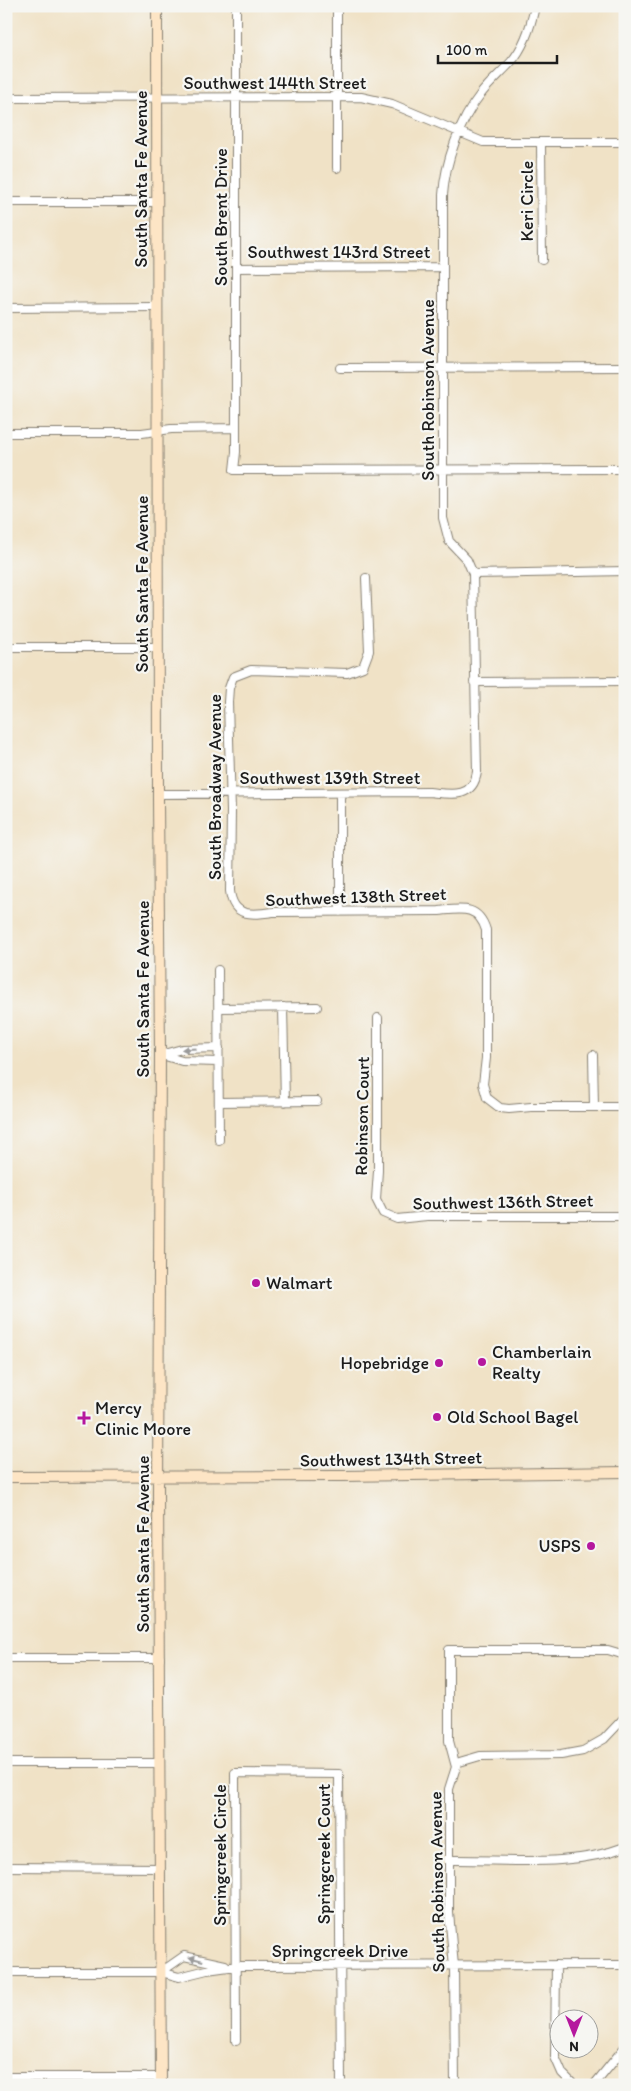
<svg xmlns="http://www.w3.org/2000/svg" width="631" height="2091" font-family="Itim,sans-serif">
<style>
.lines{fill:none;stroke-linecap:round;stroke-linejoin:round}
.street-casing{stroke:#867f71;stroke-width:10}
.secondary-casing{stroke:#867f71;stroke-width:12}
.street{stroke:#fff;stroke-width:8}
.secondary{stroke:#fde5c5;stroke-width:10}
.oneway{fill:#999}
.poi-dot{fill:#b5179e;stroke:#f6f6f2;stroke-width:2}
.labels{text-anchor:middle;stroke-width:4.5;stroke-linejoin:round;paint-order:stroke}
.street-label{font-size:18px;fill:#1c1c1c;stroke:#f6f6f2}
.poi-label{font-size:18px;fill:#1c1c1c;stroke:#f6f6f2;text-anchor:start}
</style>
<rect width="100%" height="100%" fill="#f6f6f2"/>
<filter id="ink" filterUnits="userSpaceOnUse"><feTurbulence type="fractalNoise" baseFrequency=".02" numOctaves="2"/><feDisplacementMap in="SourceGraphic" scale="10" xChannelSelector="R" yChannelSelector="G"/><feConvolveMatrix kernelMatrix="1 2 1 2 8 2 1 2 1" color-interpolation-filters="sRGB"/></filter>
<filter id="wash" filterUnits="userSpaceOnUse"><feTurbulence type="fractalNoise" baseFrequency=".0096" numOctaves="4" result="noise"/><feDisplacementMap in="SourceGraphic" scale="20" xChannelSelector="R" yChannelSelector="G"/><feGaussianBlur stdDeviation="1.12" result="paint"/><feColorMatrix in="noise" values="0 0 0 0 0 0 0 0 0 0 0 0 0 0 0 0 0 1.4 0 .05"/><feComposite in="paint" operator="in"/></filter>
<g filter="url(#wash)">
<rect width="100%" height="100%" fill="#f0e2c6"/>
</g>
<g filter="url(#ink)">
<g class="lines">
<g class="street-casing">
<path id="street" d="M236,6V452L234,470L625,469
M337,6V168
M6,98L361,97L392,104L483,142H625
M541,142L542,260
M6,202H158
M236,268L443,267
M6,308L158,307
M340,368L625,367
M6,433H142L171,429L236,428
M473,574L625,571
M366,578L369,651L363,667L347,673L251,670L233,677L229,688L228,702L231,811L230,891C233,918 253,915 273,912L439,911C460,909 478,904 486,930V1058L483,1084L487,1098L500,1108L509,1109L531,1107H625
M6,647H158
M474,682L625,681
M340,793V912
M158,794L429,792C449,794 473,800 477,772L473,574L467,560L449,541L443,518V195C445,163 460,120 480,95C489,83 501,73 511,62C525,46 531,26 535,6
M218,970L219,1140
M283,1007L285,1102
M219,1008L317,1007
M378,1018V1171L376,1199L383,1213L397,1219L427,1216H625
M160,1055L182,1049L219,1048
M162,1055L182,1061L218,1062
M593,1055L594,1107
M219,1102L317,1101
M6,1658H160
M6,1763H160
M456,1763L480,1756L561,1755L583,1751L604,1739L625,1717
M449,1860C507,1859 570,1868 625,1847
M6,1867L160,1868
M556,1965L555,2057L562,2073L574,2085
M6,1972H161L179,1977L207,1970L236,1966L625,1965
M161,1972L184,1956L225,1965
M236,2041L235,1773L339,1774L341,2085
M6,2077H161
M455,2085L454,1966L449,1913V1789L456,1767L449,1741V1650H608L625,1655
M594,2085L625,2047"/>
</g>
<g class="secondary-casing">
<path id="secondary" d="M157,6L158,798L160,1055L158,1492L161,2085
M6,1477L342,1476L625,1472"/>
</g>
<use href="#street" class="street"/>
<use href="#secondary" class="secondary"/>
</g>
<defs><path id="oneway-solid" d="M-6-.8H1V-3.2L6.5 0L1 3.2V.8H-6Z" transform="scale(1.25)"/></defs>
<g class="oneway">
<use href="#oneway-solid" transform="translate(189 1049) rotate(177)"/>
<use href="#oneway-solid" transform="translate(196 1959) rotate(-165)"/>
</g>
</g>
<g class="poi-dot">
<circle cx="256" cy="1283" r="5"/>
<circle cx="482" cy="1362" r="5"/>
<circle cx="439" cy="1363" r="5"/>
<circle cx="437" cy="1417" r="5"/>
<path d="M81.5 1410.5h5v5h5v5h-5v5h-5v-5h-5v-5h5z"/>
<circle cx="591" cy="1546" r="5"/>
</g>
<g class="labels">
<g class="street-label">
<text x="275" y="89">Southwest 144th Street</text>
<text transform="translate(141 179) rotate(-90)" y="6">South Santa Fe Avenue</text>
<text transform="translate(527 201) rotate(-90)" y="6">Keri Circle</text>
<text transform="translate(221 217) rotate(-90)" y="6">South Brent Drive</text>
<text x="339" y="258">Southwest 143rd Street</text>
<text transform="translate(428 390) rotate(-90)" y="6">South Robinson Avenue</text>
<text transform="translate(142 584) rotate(-90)" y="6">South Santa Fe Avenue</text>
<text x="330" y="784">Southwest 139th Street</text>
<text transform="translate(215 787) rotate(-90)" y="6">South Broadway Avenue</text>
<text transform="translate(356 897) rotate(-2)" y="6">Southwest 138th Street</text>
<text transform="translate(143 989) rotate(-90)" y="6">South Santa Fe Avenue</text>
<text transform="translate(362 1116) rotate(-89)" y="6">Robinson Court</text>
<text transform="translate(503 1202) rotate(-1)" y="6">Southwest 136th Street</text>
<text transform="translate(391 1459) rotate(-1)" y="6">Southwest 134th Street</text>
<text transform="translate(143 1544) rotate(-90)" y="6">South Santa Fe Avenue</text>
<text transform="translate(324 1854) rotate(-90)" y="6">Springcreek Court</text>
<text transform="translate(220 1855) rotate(-90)" y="6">Springcreek Circle</text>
<text transform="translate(437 1882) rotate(-91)" y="6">South Robinson Avenue</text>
<text x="340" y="1957">Springcreek Drive</text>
</g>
<g class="poi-label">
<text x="266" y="1289">Walmart</text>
<text x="492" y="1358">Chamberlain<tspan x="492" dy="21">Realty</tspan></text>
<text x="429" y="1369" text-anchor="end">Hopebridge</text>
<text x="95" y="1414">Mercy<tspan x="95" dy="21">Clinic Moore</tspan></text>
<text x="447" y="1423">Old School Bagel</text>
<text x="581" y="1552" text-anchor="end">USPS</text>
</g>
</g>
<rect width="631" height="2091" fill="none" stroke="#f6f6f2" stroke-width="25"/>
<g transform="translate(574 2034) rotate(180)"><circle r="24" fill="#f6f6f2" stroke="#9f9f9c"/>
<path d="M0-4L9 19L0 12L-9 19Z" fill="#b5179e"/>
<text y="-8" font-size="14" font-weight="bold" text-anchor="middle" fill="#1c1c1c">N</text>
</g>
<path d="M438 55v8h119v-8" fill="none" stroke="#1c1c1c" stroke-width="2.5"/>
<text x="446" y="55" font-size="15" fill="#1c1c1c" stroke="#f6f6f2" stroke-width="4" paint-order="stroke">100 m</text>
</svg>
